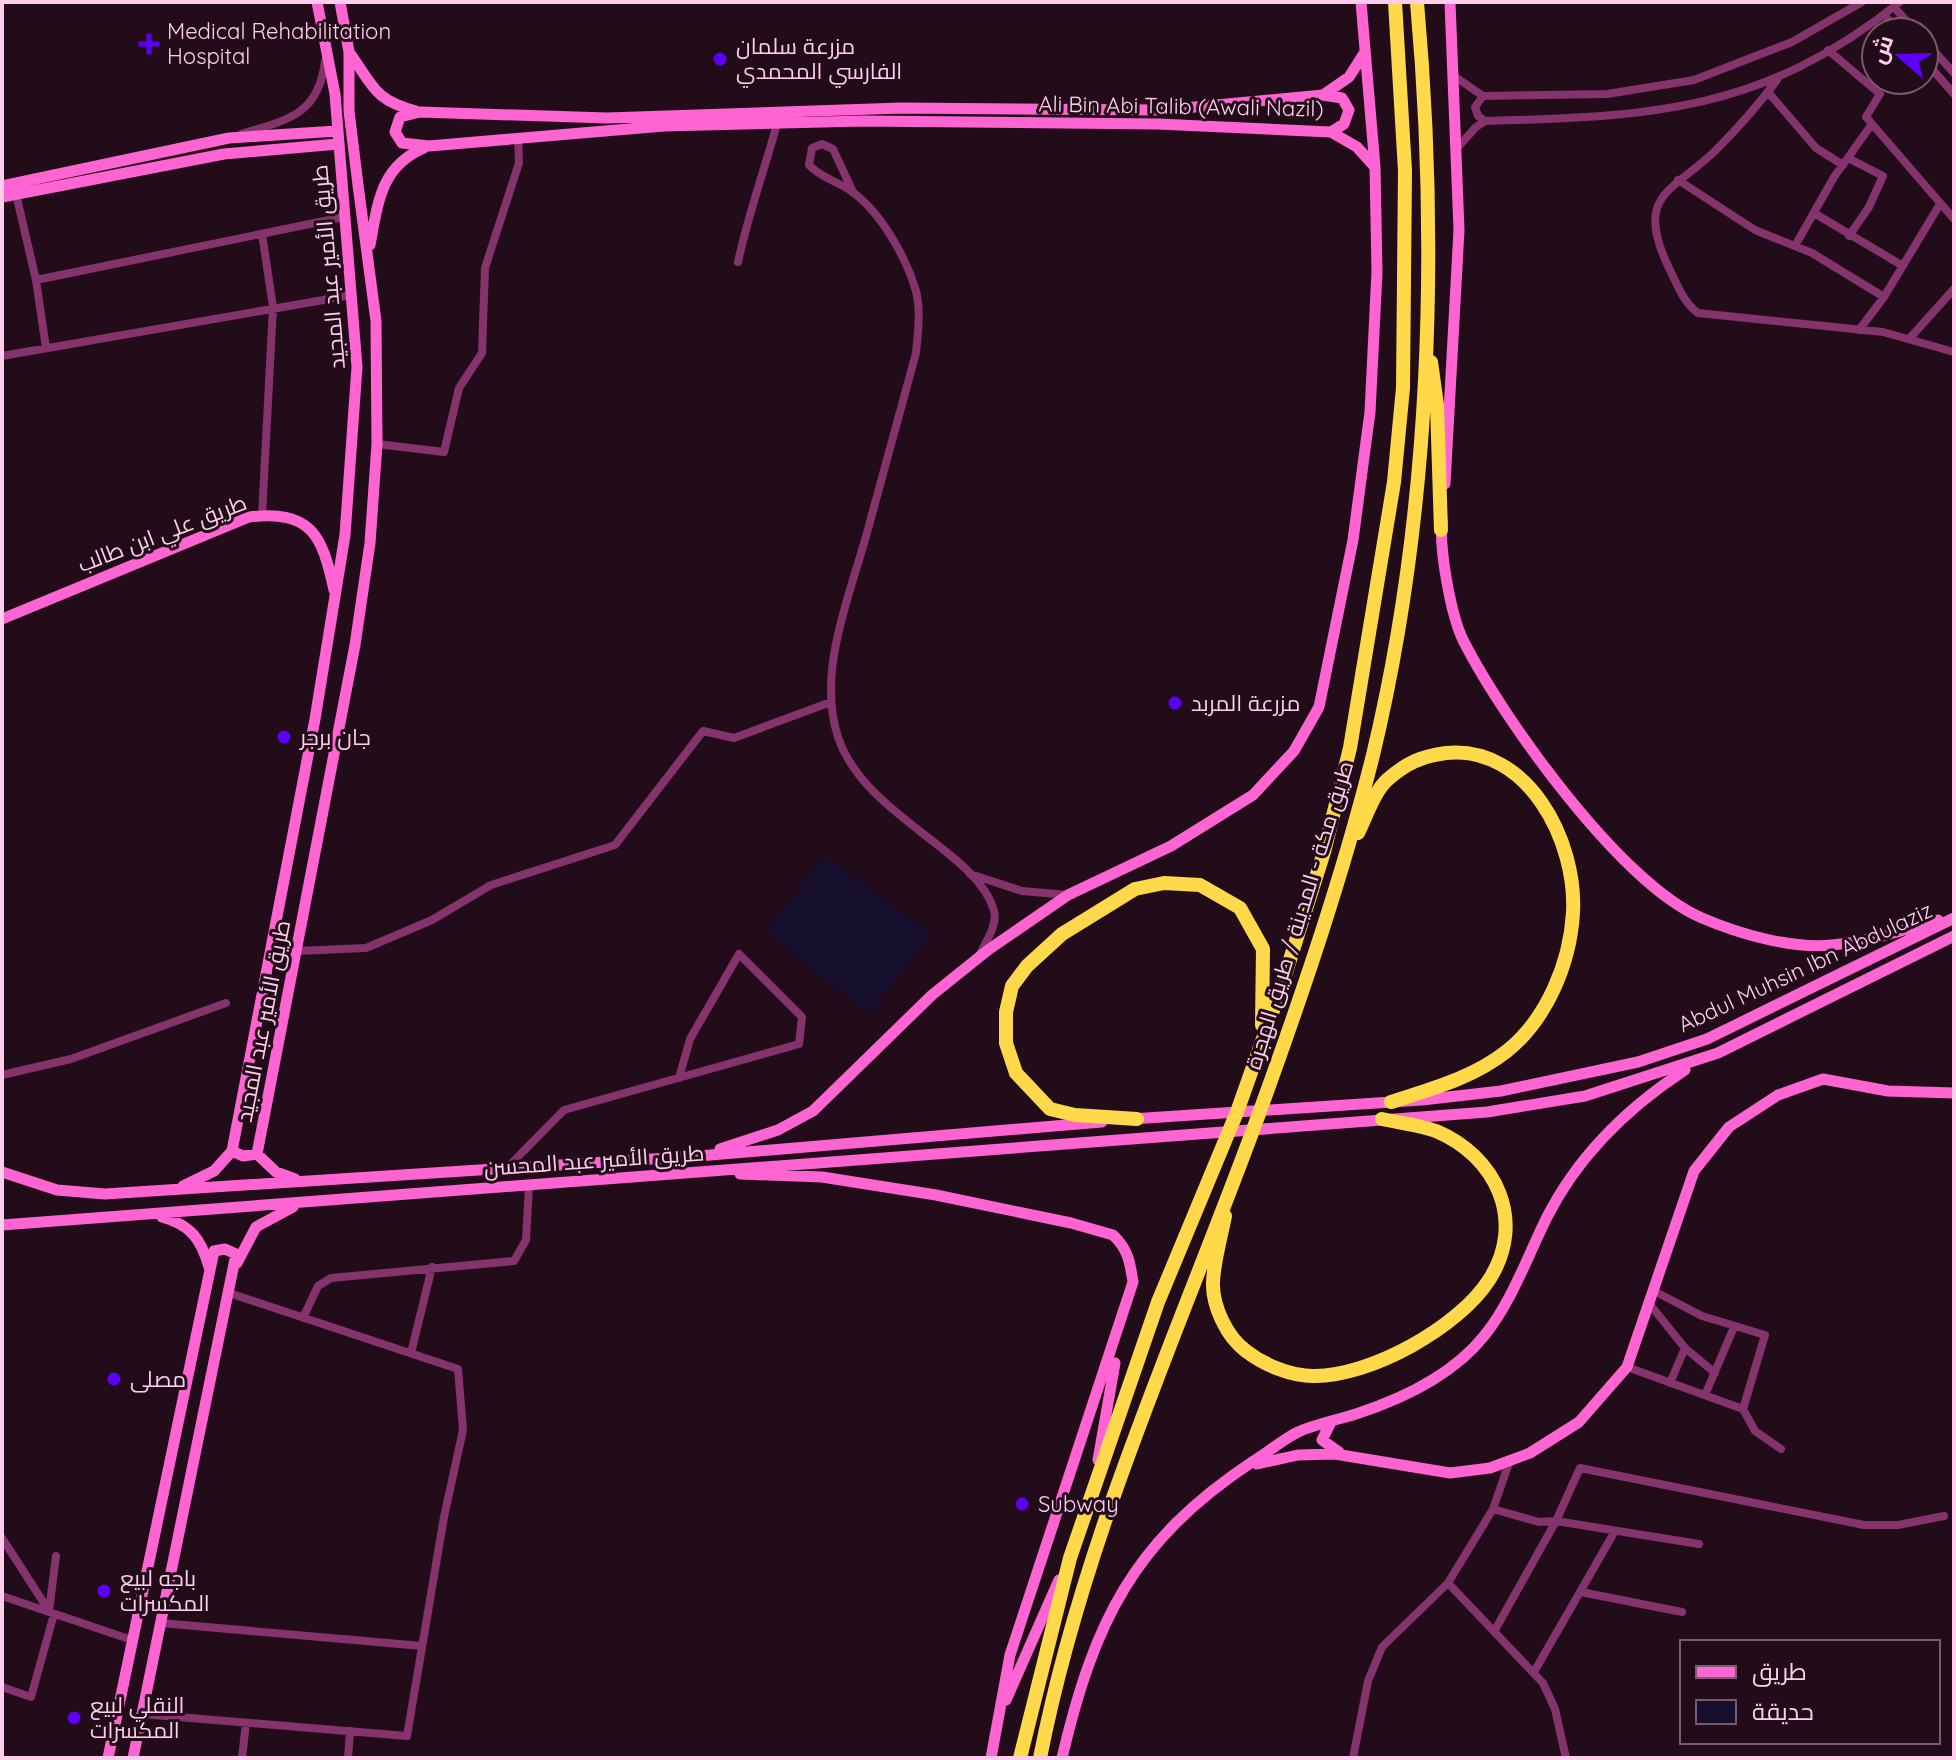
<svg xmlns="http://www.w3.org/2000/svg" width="1956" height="1760" font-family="Quicksand,Cairo,sans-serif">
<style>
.green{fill:#160f2d}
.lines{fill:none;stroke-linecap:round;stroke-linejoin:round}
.minor{stroke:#85336c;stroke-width:8}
.secondary{stroke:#ff65d2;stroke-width:11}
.motorway{stroke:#ffd949;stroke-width:14}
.poi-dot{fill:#5c00f9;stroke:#230c19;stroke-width:3}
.labels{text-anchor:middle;stroke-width:6;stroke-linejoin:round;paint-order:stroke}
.poi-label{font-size:22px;fill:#ffceec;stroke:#230c19;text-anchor:start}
.street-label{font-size:22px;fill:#ffceec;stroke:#230c19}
</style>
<rect width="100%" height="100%" fill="#230c19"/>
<path class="green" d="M824,855L931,934L869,1015L766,931Z"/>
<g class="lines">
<path class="minor" d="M1894,7L1916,32
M1884,15L1900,32
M1924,40L1954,73
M1828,50L1880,94L1866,117L1954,219
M1924,60L1954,94
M1454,76L1483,96L1607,94L1694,80L1792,42L1862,2
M1777,80C1759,104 1737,129 1716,150C1673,192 1633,194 1669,268C1677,284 1683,302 1698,313L1883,332L1954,352
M1768,92L1816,148L1843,165
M1483,96L1475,107L1478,116L1485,121
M241,134C287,120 319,115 325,61
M1457,148L1476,127L1485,121C1652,117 1764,111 1900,2
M1848,158L1883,176L1869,207L1849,236
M1678,180L1755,230L1812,253L1884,297
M853,192L833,149L822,144L812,148L809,165C821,178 837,181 851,191C881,212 906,257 916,291C921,311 918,332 916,353C900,412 884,470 868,529C851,593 816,671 838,737C864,816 978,851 994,911C998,925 985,943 979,956
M16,194L36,280L46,348
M1814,213L1903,266
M1795,246L1834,177L1872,124
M738,262C748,215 764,171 777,124
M36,280L344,217
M1859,330L1884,297L1940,204
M1909,339L1954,289
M2,356L352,295
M377,444L444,452L459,388L482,353L485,268L519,163L518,137
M262,516L273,307L262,234
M970,874L1022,891L1068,895
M297,951L366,948L432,920L491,885L615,845L703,731L734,738L831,702
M2,1075L71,1059L226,1003
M507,1168L564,1110L799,1044L802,1017L739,954L690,1039L679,1078
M1652,1290L1702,1316L1765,1335L1743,1409
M1648,1302L1685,1348
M303,1318L318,1286L331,1278L514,1261L526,1240L529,1185
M411,1353L432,1267
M1627,1367L1743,1409L1755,1431L1781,1449
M1670,1383L1685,1348L1715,1373
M1705,1395L1734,1327
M1493,1509L1539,1522L1556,1521L1699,1544
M2,1538L49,1611
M1448,1583L1543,1683L1555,1709L1566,1758
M1581,1592L1682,1612
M2,1596L132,1640
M49,1611L56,1556
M161,1623L422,1646
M1495,1630L1556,1521L1580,1468L1864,1525H1898L1944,1516
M1534,1672L1615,1531
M2,1687L31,1697L54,1614
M142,1714L407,1736L444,1517L463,1430L458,1369L229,1293
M242,1758L246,1723
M348,1758L350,1731
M1353,1758L1368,1681L1382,1647L1448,1583L1493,1509L1510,1460"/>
<path class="secondary" d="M349,52C373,85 373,100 416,111
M1323,95L1342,98L1349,110L1344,124L1331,132L1158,124L863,121L664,126L429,146L402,143L395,132L400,117L420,112L607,118L901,108L1163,110Z
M1323,95L1349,77L1365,52
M1331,132L1357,147L1374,166
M2,186L229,138L337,131
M2,197L224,154L338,144
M370,245C378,202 381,166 424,148
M1445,484L1459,230L1450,2
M1442,521C1439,550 1451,615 1463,640C1503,719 1621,884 1702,918C1739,934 1791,949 1832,945C1867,942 1904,930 1938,920
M2,619L249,517C311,510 322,534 334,590
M1131,1119L1422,1100L1501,1091L1638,1062L1707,1039L1954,918
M720,1149L778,1130L813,1111L932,995L988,950L1068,895L1171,846L1253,795L1294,751L1319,707L1353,540L1370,412L1377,272L1375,167L1361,2
M232,1151L243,1156L257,1154L355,645L370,543L377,444L376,321L358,185L349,111V52L340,2
M257,1154L276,1172L295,1179
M2,1172L57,1190L105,1194L699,1156L1102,1122
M740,1174L822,1177L936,1195L1071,1223L1113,1235C1128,1249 1130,1262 1133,1282L1010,1655L991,1758
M183,1186L214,1171L232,1151L315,719L345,535L357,367L335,94L317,2
M162,1217C191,1225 201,1239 209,1267
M2,1225L1487,1112L1585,1096L1718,1053L1954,936
M237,1263L256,1227L293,1207
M1331,1422L1322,1440L1339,1452
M1098,1460L1115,1363
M1257,1464L1298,1455L1335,1454L1450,1473L1490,1468L1530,1453L1579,1422L1627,1367L1694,1171L1729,1127L1778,1095L1823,1079L1888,1091L1954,1093
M1006,1700L1059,1580
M108,1758L210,1270L214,1251L225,1249L236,1254L133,1758
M1062,1758C1094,1622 1133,1541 1252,1462C1267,1453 1282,1440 1298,1432C1315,1424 1337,1420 1356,1414C1402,1399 1452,1376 1484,1336C1511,1303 1527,1258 1546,1219C1577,1157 1627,1108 1685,1070"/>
<path class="motorway" d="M1431,362L1437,405L1441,530
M1358,833C1366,817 1374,792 1387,780C1406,763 1422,756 1446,753C1528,745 1577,841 1573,913C1570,963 1547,1019 1507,1051C1473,1078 1431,1089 1391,1102
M1137,1119L1075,1115L1050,1109L1016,1073L1006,1043V1012L1012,986L1027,966L1062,934L1135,889L1164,883L1200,885L1240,908L1263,949L1262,1025
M1225,1216C1221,1237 1214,1260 1213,1282C1212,1306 1227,1337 1246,1351C1264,1365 1291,1376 1313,1376C1370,1377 1459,1327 1489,1280C1527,1221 1496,1156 1436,1131C1420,1125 1400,1123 1382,1119
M1020,1758L1070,1558L1158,1302L1237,1112L1282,985L1324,852L1350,748L1394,482L1403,388L1405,171L1395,2
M1040,1758C1084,1534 1182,1325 1260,1111C1302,995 1343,875 1373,755C1431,513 1439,249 1417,2"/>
</g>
<g class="poi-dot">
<path d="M145 32h8v8h8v8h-8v8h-8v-8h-8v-8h8z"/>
<circle cx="720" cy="59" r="8"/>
<circle cx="1175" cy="703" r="8"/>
<circle cx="284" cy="737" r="8"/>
<circle cx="114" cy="1379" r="8"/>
<circle cx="1022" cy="1504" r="8"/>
<circle cx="104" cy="1591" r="8"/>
<circle cx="74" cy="1718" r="8"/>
</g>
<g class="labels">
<g class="poi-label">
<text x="167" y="39">Medical Rehabilitation<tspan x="167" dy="25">Hospital</tspan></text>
<text x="736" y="54">مزرعة سلمان<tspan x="736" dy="25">الفارسي المحمدي</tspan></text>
<text x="1191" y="711">مزرعة المربد</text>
<text x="300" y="745">جان برجر</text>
<text x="130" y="1387">مصلى</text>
<text x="1038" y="1512">Subway</text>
<text x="120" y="1586">باجه لبيع<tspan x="120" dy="25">المكسرات</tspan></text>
<text x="90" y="1713">النقلي لبيع<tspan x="90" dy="25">المكسرات</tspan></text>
</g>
<g class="street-label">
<text transform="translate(1181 106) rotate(1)" y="8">Ali Bin Abi Talib (Awali Nazil)</text>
<text transform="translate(328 267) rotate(-95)" y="8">طريق الأمير عبد المجيد</text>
<text transform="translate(162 533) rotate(-21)" y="8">طريق علي ابن طالب</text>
<text transform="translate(1299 915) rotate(-73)" y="8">طريق مكة - المدينة / طريق الهجرة</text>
<text transform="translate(1805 967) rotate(-25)" y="8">Abdul Muhsin Ibn Abdulaziz</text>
<text transform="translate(263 1021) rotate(-79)" y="8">طريق الأمير عبد المجيد</text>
<text transform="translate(594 1160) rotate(-4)" y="8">طريق الأمير عبد المحسن</text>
</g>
</g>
<rect width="1956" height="1760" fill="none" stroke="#ffceec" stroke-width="8"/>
<rect x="1680" y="1640" width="260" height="104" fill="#230c19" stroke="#7b5a6d" stroke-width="2"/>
<rect x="1696" y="1666" width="40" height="12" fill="#ff65d2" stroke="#7b5a6d" stroke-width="2"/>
<text x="1752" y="1680" font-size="24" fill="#ffceec">طريق</text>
<rect x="1696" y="1700" width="40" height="24" fill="#160f2d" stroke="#7b5a6d" stroke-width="2"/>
<text x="1752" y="1720" font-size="24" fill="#ffceec">حديقة</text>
<g transform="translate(1900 56) rotate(290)"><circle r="38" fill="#230c19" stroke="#7b5a6d" stroke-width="2"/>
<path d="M0-6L14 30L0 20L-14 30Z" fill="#5c00f9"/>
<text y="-12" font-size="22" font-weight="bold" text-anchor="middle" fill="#ffceec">ش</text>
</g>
</svg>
